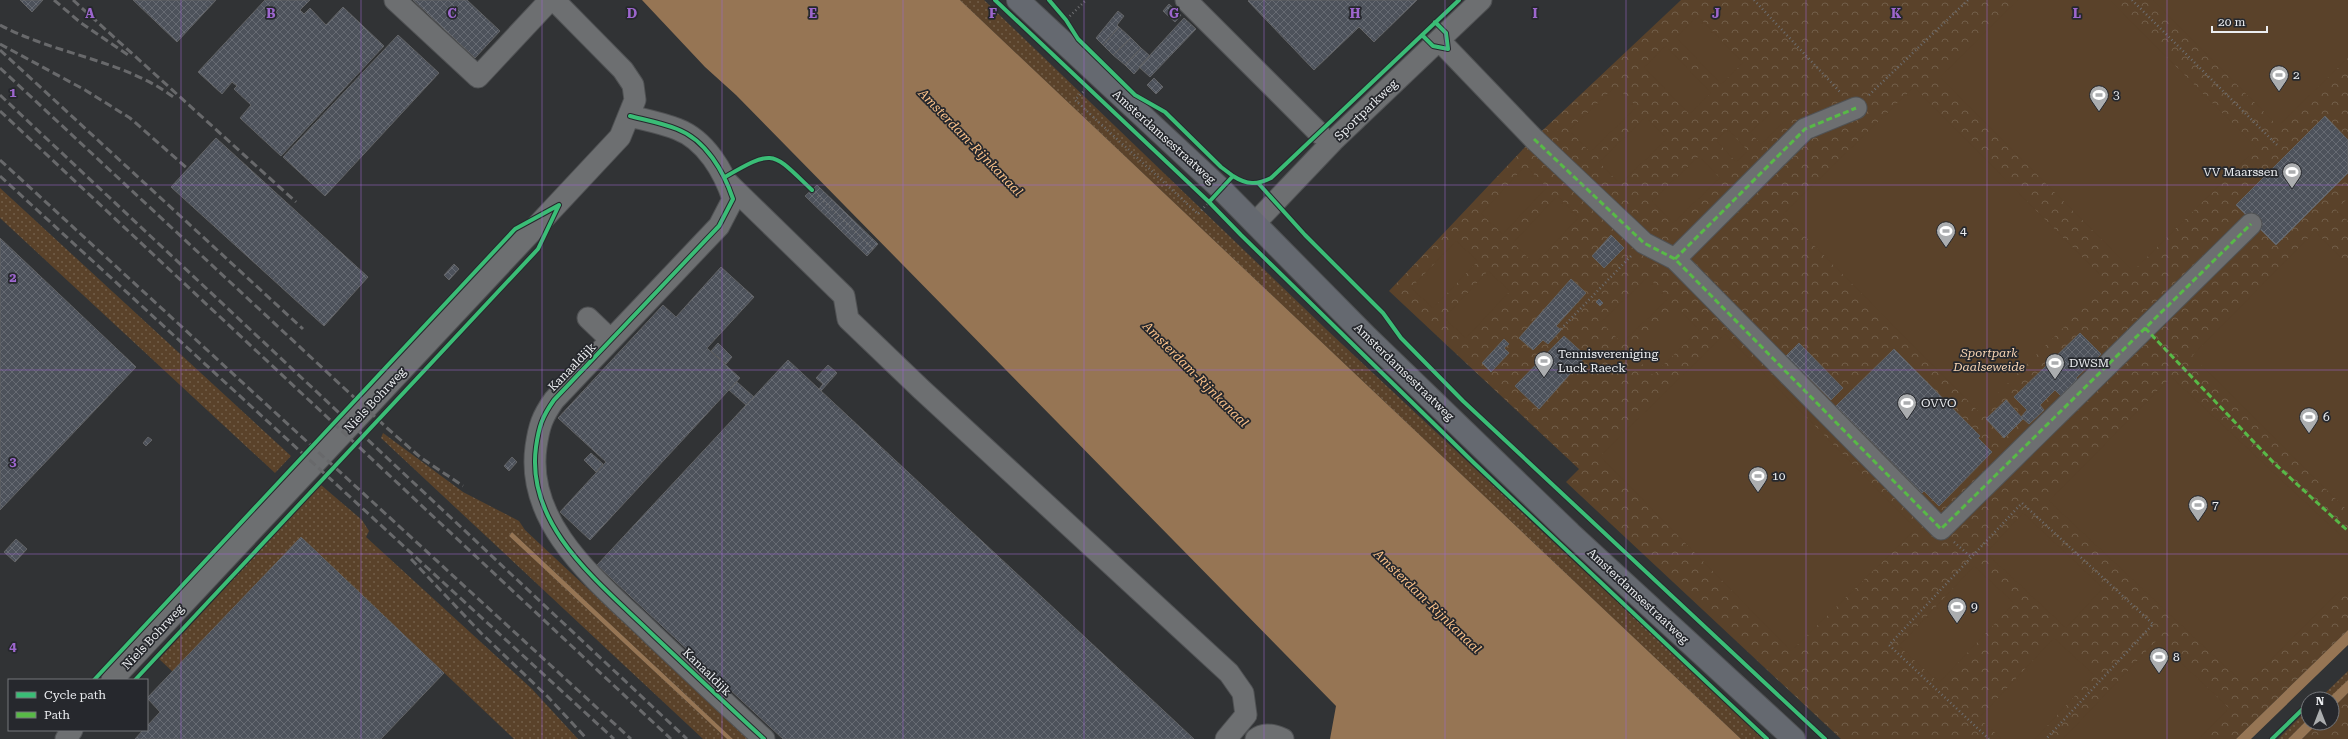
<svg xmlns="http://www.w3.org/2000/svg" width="2348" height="739" font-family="'Roboto Serif',serif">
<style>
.grass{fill:url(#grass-dots)}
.forest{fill:url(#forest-crowns)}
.garden{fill:#5a422a}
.water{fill:#967554}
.building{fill:url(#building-cross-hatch);stroke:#626365}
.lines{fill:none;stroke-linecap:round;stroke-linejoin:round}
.minor-casing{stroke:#505254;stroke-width:23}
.major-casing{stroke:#505254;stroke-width:24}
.path{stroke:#6d6e70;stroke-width:2.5;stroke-dasharray:1 3;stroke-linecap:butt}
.minor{stroke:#6d6f71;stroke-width:21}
.major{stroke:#656970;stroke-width:22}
.rail{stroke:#68696b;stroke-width:3;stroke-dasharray:8 4;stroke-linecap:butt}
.quiet{stroke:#58b947;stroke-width:3;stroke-dasharray:6 3;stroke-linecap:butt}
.cycleway-casing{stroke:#26282d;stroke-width:6}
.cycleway{stroke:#3abd76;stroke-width:4}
.grid{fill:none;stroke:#9d66ce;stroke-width:1;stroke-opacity:0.55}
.labels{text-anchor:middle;stroke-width:3.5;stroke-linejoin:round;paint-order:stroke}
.poi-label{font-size:12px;fill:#eceef1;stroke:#26282d;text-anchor:start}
.street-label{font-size:12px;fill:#eceef1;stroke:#26282d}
.park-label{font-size:12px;font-style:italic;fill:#f8d5b4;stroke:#26282d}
.water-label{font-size:13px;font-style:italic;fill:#f9c088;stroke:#26282d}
.grid-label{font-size:13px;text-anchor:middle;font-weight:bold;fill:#9d66ce;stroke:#26282d;stroke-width:3.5;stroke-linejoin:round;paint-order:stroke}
</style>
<defs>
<pattern id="grass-dots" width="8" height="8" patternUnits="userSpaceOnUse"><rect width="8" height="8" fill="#5a422a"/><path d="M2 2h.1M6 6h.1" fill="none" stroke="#725e49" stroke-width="1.8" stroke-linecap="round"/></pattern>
<pattern id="forest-crowns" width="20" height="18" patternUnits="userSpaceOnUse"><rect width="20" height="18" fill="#5a422a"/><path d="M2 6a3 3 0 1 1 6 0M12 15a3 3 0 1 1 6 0" fill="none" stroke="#725e49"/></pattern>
<pattern id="building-cross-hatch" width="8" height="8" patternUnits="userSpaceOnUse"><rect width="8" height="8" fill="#4d525b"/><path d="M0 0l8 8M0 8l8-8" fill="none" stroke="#676b73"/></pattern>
</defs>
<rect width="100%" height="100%" fill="#313335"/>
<path class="grass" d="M960,0H984L1327,330L1764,739H1741Z
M0,188L291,456L275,473L0,218Z
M383,433L463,492L519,521L525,530L749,739H733L512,532L509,536L727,739H703L381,438Z
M321,485L362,520L369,531L366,537L532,689L578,739H514L301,537L173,672L159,659Z
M2348,671V680L2329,699H2319Z
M2308,709V719L2288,739H2278Z"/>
<path class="forest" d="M1681,0H2348V630L2236,739H1841L1566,482L1579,469L1389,291L1527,145Z
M2348,693V739H2302L2318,723H2332V709Z"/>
<path class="garden" d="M2018,0H2110L2257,148L2133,271L1940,77Z
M2153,0H2348V58L2278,126Z
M1698,16L1743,63L1721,84L1676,37Z
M1666,46L1711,93L1689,114L1644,67Z
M1616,86L1637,107L1590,152L1569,130Z
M1914,87L2108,283L1979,412L1783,214Z
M1772,112L1783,123L1761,144L1750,132Z
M1646,117L1667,139L1620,184L1599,162Z
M1728,129L1748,151L1736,162L1716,140Z
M1699,156L1720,178L1673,223L1652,201Z
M1525,166L1547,187L1503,234L1481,214Z
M1557,196L1579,217L1535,264L1513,243Z
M2348,198V221L2336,210Z
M2315,231L2348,265V511L2192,356Z
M1456,241L1478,261L1433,308L1411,288Z
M1488,271L1510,291L1466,338L1444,318Z
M1648,277L1669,298L1622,343L1601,322Z
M1678,308L1699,330L1653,375L1632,354Z
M1725,334L1916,529L1791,651L1600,456Z
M2171,377L2348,542V583L2245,685L2049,501Z
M2023,513L2103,588L2066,628L1986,553Z
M1974,566L2014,603L1939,683L1899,646Z
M2054,638L2094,675L2035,739H2002L1979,718Z
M2157,640L2229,708L2199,739H2063Z"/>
<path class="water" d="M642,0H960L1741,739H1330L1336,706L736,95L705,67Z
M512,532L733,739H727L509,536Z
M2348,630V645L2251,739H2236Z
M2348,680V693L2332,709V699H2328Z
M2308,719V723H2318L2302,739H2288Z"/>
<path class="building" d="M20,0H43L32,12Z
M133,0H216L177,42Z
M265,0H310L300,10L304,14L310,8L326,25L343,7L384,46L281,156L240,118L251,105L234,89L237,86L232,82L222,94L198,72Z
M413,0H467L500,31L475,58Z
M1249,0H1417L1374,42L1359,27L1314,70L1248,1Z
M1169,4L1181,15L1175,22L1163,11Z
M1118,11L1124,16L1117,25L1119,27L1103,45L1096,38Z
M1184,18L1196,29L1150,77L1139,67Z
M1119,27L1131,38L1113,55L1103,45Z
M398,35L439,73L325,196L283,157Z
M1131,38L1141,48L1125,65L1113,55Z
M1141,48L1150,56L1134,74L1125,65Z
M1154,78L1163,87L1156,94L1147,85Z
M2325,116L2348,140V173L2276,245L2236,205Z
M216,138L368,277L324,326L171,187Z
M817,185L878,244L867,256L805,196Z
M1611,235L1624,248L1604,268L1592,256Z
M0,238L136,367L0,510Z
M454,264L459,269L449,280L444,275Z
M721,267L754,297L707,348L740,378L590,540L560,512L606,462L558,418L663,305L676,317Z
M1571,279L1586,293L1556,326L1561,330L1548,344L1543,340L1533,350L1519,338Z
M1599,299L1603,303L1600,306L1596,302Z
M2080,333L2101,354L2076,378L2080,382L2063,398L2055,390L2040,405L2044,410L2029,424L2021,417L2027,410L2014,397Z
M1564,336L1586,356L1539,409L1515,386Z
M1504,339L1509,344L1504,348L1509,353L1491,372L1482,363Z
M718,343L732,357L726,364L711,351Z
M1799,343L1843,388L1831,400L1786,356Z
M1894,349L1980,436L1978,438L1992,452L1939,506L1924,491L1922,493L1836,406Z
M788,360L819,389L1194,739H783L726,686L597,565Z
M828,365L837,373L821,391L819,389L823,384L816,378Z
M737,382L754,397L746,405L729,390Z
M2006,400L2023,419L2004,438L1986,419Z
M148,437L152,440L146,446L143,443Z
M591,453L603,464L596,472L584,460Z
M512,457L517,462L509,471L504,466Z
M301,537L444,673L381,739H135L143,730H147V726L160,712L147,698Z
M16,539L27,549L15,562L4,552Z"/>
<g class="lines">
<g class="minor-casing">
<path id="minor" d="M395,0L478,77L550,0
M1186,0L1319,133
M1439,40L1534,139L1644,243L1675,259L1941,529L2251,224
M630,116C646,120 662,123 677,129C706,140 724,172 733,199L719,226L554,400C542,417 539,426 536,447C525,527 602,585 653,635C690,670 727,705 764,739
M728,183L844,296L848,319L921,389L1229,673L1243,693L1246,715L1226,739
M1255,223L1333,141L1481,0
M1675,259L1805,129L1856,108
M588,318L611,340
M112,680L620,137L635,100L633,85L623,70L554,0
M66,739L72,730
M1256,739C1264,732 1274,735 1283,739"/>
</g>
<g class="major-casing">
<path id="major" d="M1018,0L1221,189L1367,337L1570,533L1794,739"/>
</g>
<path class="path" d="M1754,0L1841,93
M2132,0L2279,147
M1067,19L1086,0
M1086,89L1075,100L1198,214L1208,203
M1869,95L1968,0
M812,190L873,249
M1561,329L1631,256
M1954,542L1971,557
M1989,739L1889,645L2022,503L2153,624L2046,739"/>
<use href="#minor" class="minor"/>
<use href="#major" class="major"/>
<path class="rail" d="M54,0L81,23L128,55
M73,0L296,202
M0,25C56,55 126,60 176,99
M0,44L85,90L130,118L188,169
M0,50L303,329
M0,68L387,428L420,457L463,486
M0,95L687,739
M0,111L671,739
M0,160L631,739
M0,176L614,739
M411,559L481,633L548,697L587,739"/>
<path class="quiet" d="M1534,139L1644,243L1675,259L1941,529L2251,224
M1675,259L1805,129L1856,108
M2145,328L2274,463L2348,531"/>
<g class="cycleway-casing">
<path id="cycleway" d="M995,0L1209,202L1241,235L1474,463L1767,739
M1049,0L1066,20L1078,39L1135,95L1165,112L1221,167L1233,176
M1422,35L1433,46L1448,49L1446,33L1435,22
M630,116C646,120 662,123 677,129C706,140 724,172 733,199L719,226L554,400C542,417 539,426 536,447C525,527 602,585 653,635C690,670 727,705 764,739
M725,177C775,148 772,152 812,190
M1259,184L1305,235L1383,313L1401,338L1463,401L1825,739
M1209,202L1233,176C1247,185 1257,185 1271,178L1459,0
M94,680L515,229L559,205L538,249L135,680
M2272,739L2308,704"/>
</g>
<use href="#cycleway" class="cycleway"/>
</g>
<path class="grid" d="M181,0V739M361,0V739M542,0V739M722,0V739M903,0V739M1084,0V739M1264,0V739M1445,0V739M1626,0V739M1806,0V739M1987,0V739M2167,0V739M0,185H2348M0,370H2348M0,554H2348"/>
<defs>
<g id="stadium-pin" transform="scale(1)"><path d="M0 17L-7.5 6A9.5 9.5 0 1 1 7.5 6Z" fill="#abadaf" stroke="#26282d"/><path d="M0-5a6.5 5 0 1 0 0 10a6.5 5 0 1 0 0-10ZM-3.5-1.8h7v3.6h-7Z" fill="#fff"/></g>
</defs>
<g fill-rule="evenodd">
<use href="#stadium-pin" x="2279" y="75"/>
<use href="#stadium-pin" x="2099" y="95"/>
<use href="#stadium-pin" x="2292" y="172"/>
<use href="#stadium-pin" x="1946" y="231"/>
<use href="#stadium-pin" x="1544" y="361"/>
<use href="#stadium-pin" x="2055" y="363"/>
<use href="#stadium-pin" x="1907" y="403"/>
<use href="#stadium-pin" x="2309" y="417"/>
<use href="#stadium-pin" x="1758" y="476"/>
<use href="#stadium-pin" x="2198" y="505"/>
<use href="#stadium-pin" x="1957" y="607"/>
<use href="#stadium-pin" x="2159" y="657"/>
</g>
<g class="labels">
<g class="poi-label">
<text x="2293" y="79">2</text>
<text x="2113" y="99">3</text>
<text x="2278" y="176" text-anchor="end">VV Maarssen</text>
<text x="1960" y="235">4</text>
<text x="1558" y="358">Tennisvereniging<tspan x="1558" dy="14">Luck Raeck</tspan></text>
<text x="2069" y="367">DWSM</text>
<text x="1921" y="407">OVVO</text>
<text x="2323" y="421">6</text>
<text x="1772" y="480">10</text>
<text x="2212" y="509">7</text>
<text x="1971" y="611">9</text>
<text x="2173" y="661">8</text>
</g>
<g class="street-label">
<text transform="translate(1366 110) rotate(-44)" y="4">Sportparkweg</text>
<text transform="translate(1164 137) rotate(42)" y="4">Amsterdamsestraatweg</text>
<text transform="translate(572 367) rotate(-46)" y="4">Kanaaldijk</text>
<text transform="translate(1404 372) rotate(44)" y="4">Amsterdamsestraatweg</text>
<text transform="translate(375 400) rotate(-47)" y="4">Niels Bohrweg</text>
<text transform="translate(1638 596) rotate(43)" y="4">Amsterdamsestraatweg</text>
<text transform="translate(153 637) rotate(-47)" y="4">Niels Bohrweg</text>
<text transform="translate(707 672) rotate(44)" y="4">Kanaaldijk</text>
</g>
<g class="park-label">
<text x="1989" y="357">Sportpark<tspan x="1989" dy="14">Daalseweide</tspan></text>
</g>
<g class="water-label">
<text transform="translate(971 142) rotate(46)" y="5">Amsterdam-Rijnkanaal</text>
<text transform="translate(1196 374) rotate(45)" y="5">Amsterdam-Rijnkanaal</text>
<text transform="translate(1428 601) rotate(44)" y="5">Amsterdam-Rijnkanaal</text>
</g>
</g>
<g class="grid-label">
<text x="90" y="18">A</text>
<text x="271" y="18">B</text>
<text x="452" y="18">C</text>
<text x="632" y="18">D</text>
<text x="813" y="18">E</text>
<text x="993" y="18">F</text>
<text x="1174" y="18">G</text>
<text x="1355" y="18">H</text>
<text x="1535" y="18">I</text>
<text x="1716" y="18">J</text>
<text x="1896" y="18">K</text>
<text x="2077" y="18">L</text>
<text x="13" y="97">1</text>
<text x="13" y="282">2</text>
<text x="13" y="466">3</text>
<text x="13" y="651">4</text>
</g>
<rect x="8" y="679" width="140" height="52" fill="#26282d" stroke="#75777b"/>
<rect x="16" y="692" width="20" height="6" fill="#3abd76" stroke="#75777b"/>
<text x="44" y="699" font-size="12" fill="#eceef1">Cycle path</text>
<rect x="16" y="712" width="20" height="6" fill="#58b947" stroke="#75777b"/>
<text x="44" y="719" font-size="12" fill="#eceef1">Path</text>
<g transform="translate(2320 711)"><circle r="19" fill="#26282d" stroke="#75777b"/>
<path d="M0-3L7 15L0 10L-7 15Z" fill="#abadaf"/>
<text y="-6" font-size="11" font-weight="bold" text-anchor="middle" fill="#eceef1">N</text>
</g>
<path d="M2212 26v6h55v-6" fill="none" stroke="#eceef1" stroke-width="2"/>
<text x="2218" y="26" font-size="12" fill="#eceef1" stroke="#26282d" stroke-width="3" paint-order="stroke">20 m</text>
</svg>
